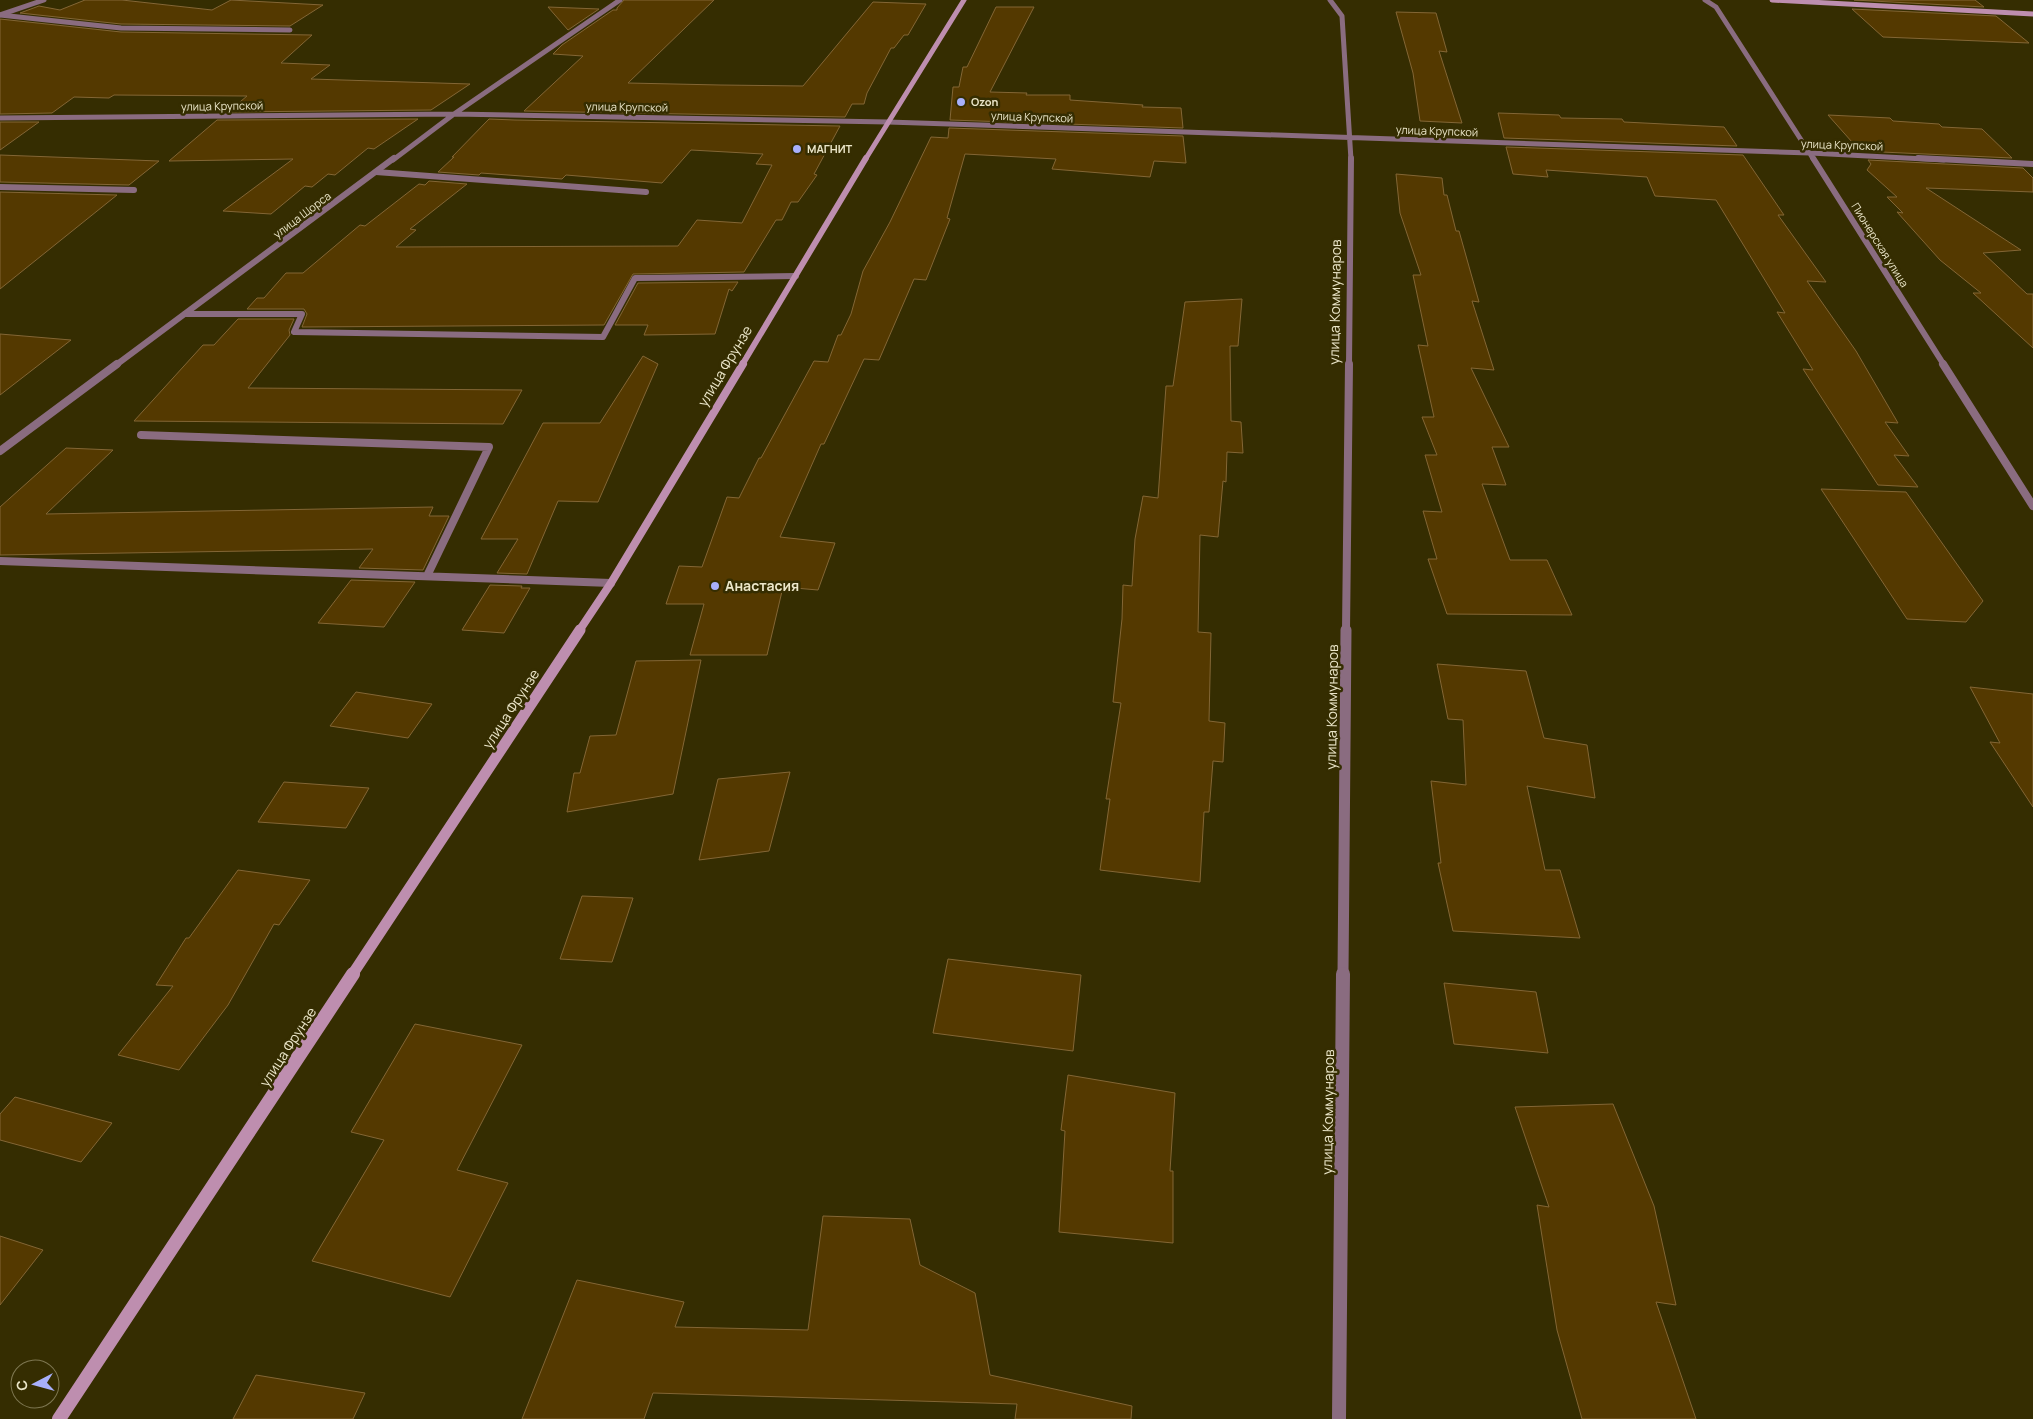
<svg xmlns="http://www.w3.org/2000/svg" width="2033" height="1419" font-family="Manrope,sans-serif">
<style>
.building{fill:#543900;stroke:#836635}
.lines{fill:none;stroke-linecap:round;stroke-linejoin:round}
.service-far2{stroke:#8a6c80;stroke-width:5}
.service-far1{stroke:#8a6c80;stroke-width:6}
.service{stroke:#8a6c80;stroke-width:8}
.minor-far4{stroke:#8a6c80;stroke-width:5}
.minor-far3{stroke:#8a6c80;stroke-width:6}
.minor-far2{stroke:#8a6c80;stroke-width:8}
.minor-far1{stroke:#8a6c80;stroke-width:11}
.minor{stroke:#8a6c80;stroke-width:14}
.secondary-far4{stroke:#be8eaf;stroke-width:5}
.secondary-far3{stroke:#be8eaf;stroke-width:6}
.secondary-far2{stroke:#be8eaf;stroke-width:8}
.secondary-far1{stroke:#be8eaf;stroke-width:11}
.secondary{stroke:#be8eaf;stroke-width:14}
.poi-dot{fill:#a8b0fc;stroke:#352d01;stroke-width:2}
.labels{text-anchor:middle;stroke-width:5;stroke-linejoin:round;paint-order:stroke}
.far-poi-label{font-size:11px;font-weight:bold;fill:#ece7ca;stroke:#352d01;text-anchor:start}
.far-street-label{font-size:11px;fill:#ece7ca;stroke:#352d01}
.street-label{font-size:14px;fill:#ece7ca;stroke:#352d01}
.poi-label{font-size:14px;font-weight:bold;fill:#ece7ca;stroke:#352d01;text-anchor:start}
</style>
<rect width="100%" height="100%" fill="#352d01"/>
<path class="building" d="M85,0H122L212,10L231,0L323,5L290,26L121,24L20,13L39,6L60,10Z
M624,0H714L628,83L720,85L803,86L873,2L926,4L908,35H904L894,48H891L867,93L864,104H852L845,117L524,111L583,56L553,54L562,45L613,10H617V8Z
M1854,0H1975L1984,7Z
M548,7L599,9L568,30Z
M996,7H1034L990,92L1027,93L1026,95H1070V100L1143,105L1142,107L1181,108L1183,128L950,120L953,87H959L963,67H967Z
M1852,9L1996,16L2029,43L1883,37Z
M1396,12L1436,13L1447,52L1439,51L1462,123L1420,121L1413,73Z
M0,19L121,32L312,35L281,63L330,65L311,79L470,84L431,110L228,112L247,96L114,95L109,98L74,97L52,113L0,114Z
M1498,113L1559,115L1561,118L1622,119L1624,122L1724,127L1737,146L1504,138Z
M1828,115L1890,118L1893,121L1939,124L1942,127L1982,129L2012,158L1860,151Z
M418,119L374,149L368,148L335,175L328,174L312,187L305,186L271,214L223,211L293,159L169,161L217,120Z
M489,119L515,120L840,126L814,174L817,175L798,202H791L782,220H776L744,272L633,274L604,325L302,327L307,314L304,309H247L257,298H264L286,273H303L360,225L365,226L419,184L425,185L429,181L467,184L410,229L416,230L396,247L678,246L697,220L742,223L772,165L756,164L763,154L691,150L662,183L566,175L562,179L481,173L479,175L438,172L454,157H452Z
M0,122H39L0,150Z
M949,128L1183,136L1186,163L1154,161L1150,177L1052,169L1056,159L965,154L947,218L950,219L926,280L914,279L879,360L864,359L824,444H821L780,537L835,543L818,590L783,587L767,655H690L704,604H666L679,566L702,567L727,497L739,498L759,458H761L814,361L828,362L838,335H841L851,314L863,271L890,222L931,137L948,138Z
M1506,147L1743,155L1784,215H1778L1826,282L1807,281L1856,351L1898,423L1885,422L1909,456L1894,455L1918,487L1878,485L1803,369L1813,370L1777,312L1785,313L1716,200L1655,196L1647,177L1546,170L1548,177L1513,174Z
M0,155L159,161L129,185L0,182Z
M1868,160L2023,168L2033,178V192L1926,188L2021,250L1983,253L2027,294H2033V348L1973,293H1981L1940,260L1897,212L1903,213L1887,197H1897L1867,170L1871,164Z
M1396,174L1442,178L1444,195H1447L1456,231H1459L1479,302L1472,301L1494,370L1471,368L1509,447H1492L1506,485L1482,484L1510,560H1547L1572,615L1447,614L1428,559H1437L1423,511L1442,512L1425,455H1437L1422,417H1434L1418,345L1428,346L1413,275H1421L1400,213Z
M0,192L117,195L0,289Z
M738,282L732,291L729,289L715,334L644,335L648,325H615L638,283Z
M1242,299L1238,346H1230L1231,421L1241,422L1243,453L1227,452L1226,482L1223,481L1218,537L1200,535L1198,632L1211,633L1209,721L1225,723L1223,762L1213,761L1209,812H1204L1200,882L1100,870L1110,799H1106L1121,703L1113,702L1122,619L1123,585L1132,586L1135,539L1143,496L1158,498L1166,386H1173L1185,302Z
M238,319H294L289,330L290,335L248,388L522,390L503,424L134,421L203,345H214Z
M0,334L71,340L0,395Z
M643,356L658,364L598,502L558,501L527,574L497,573L518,539H481L543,423H600Z
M66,448L113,450L46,514L433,507L429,516H449L423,570L359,568L373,549L0,555V507Z
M1821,489L1906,492L1983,601L1966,622L1907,619Z
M351,580L415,582L384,627L318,623Z
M490,585L522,586L521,588H530L504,633L462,630Z
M701,660L673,794L567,812L574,773H580L590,736L616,735L636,661Z
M1437,664L1526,671L1544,738L1587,745L1595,798L1527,786L1545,870H1560L1580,938L1453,931L1438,863H1441L1431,781L1466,785L1463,720L1448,719Z
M1970,687L2033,694V807L1990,742L2000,743Z
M356,692L432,704L408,738L330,726Z
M790,772L769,851L699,860L718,779Z
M284,782L369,788L346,828L258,822Z
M238,870L310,880L279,925L274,924L228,1005L179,1070L118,1055L173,986L156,985L186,938H189Z
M582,896L633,898L612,962L560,959Z
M948,959L1081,975L1073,1051L933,1033Z
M1444,983L1536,992L1548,1053L1454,1044Z
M415,1024L522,1045L457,1170L508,1183L450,1297L312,1261L384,1140L351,1132Z
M1068,1075L1175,1093L1170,1171H1173V1243L1059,1232L1065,1131L1061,1130Z
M15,1097L112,1123L81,1162L0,1140V1114Z
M1613,1104L1654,1206L1676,1305L1656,1302L1696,1419H1582L1557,1330L1537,1205L1549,1207L1515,1107Z
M823,1216L910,1219L920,1265L975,1293L990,1375L1132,1406L1131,1419H1015L1017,1404L653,1393L644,1419H522L577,1280L684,1302L675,1327L808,1330Z
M0,1236L43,1250L0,1305Z
M256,1375L365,1393L353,1419H233Z"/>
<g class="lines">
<path class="service-far2" d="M0,15L121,28L290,30"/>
<path class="service-far1" d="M376,172L646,192
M0,187L134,190
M185,314H302L294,332L603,337L635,278L796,276"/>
<path class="service" d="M141,435L489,447L427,576
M0,561L611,583"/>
<path class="minor-far4" d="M1330,0L1342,16L1351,160
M1705,0L1716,7L1814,160
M0,15L44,0
M0,118L454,114L888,122L1810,153L1944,160
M393,160L454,114L620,0"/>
<path class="minor-far3" d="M1813,158L1944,365
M1918,158L2033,164
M116,365L394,158
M1349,365L1351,158"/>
<path class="minor-far2" d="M1943,364L2033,506
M0,451L117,364
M1346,631L1349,364"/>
<path class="minor-far1" d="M1343,975L1346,630"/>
<path class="minor" d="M1339,1419L1343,974"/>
<path class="secondary-far4" d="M1772,0L2033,14
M865,160L964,0"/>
<path class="secondary-far3" d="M742,365L866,158"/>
<path class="secondary-far2" d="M579,631L611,583L743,364"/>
<path class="secondary-far1" d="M352,975L580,630"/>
<path class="secondary" d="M59,1419L353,974"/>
</g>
<g class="poi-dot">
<circle cx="961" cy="102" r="5"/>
<circle cx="797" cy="149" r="5"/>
<circle cx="715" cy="586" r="5"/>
</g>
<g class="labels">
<g class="far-poi-label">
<text x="971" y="106">Ozon</text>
<text x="807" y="153">МАГНИТ</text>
</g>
<g class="far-street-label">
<text transform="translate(222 106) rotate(-1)" y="4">улица Крупской</text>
<text transform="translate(627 107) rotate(1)" y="4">улица Крупской</text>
<text transform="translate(1032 117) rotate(2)" y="4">улица Крупской</text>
<text transform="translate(1437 131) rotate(2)" y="4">улица Крупской</text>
<text transform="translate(1842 145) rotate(2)" y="4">улица Крупской</text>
<text transform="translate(302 215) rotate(-37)" y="4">улица Щорса</text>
<text transform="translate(1880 245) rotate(58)" y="4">Пионерская улица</text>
</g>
<g class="street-label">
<text transform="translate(1335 302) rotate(-89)" y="5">улица Коммунаров</text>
<text transform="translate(725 366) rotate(-59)" y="5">улица Фрунзе</text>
<text transform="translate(1332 707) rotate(-89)" y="5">улица Коммунаров</text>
<text transform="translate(511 709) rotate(-57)" y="5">улица Фрунзе</text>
<text transform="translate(288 1047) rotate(-57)" y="5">улица Фрунзе</text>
<text transform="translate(1328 1112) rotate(-89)" y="5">улица Коммунаров</text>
</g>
<g class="poi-label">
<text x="725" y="591">Анастасия</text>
</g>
</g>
<g transform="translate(35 1384) rotate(264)"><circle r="24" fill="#352d01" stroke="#7e7751"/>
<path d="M0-4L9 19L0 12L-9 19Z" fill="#a8b0fc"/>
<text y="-8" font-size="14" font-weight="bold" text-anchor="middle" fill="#ece7ca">С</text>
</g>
</svg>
